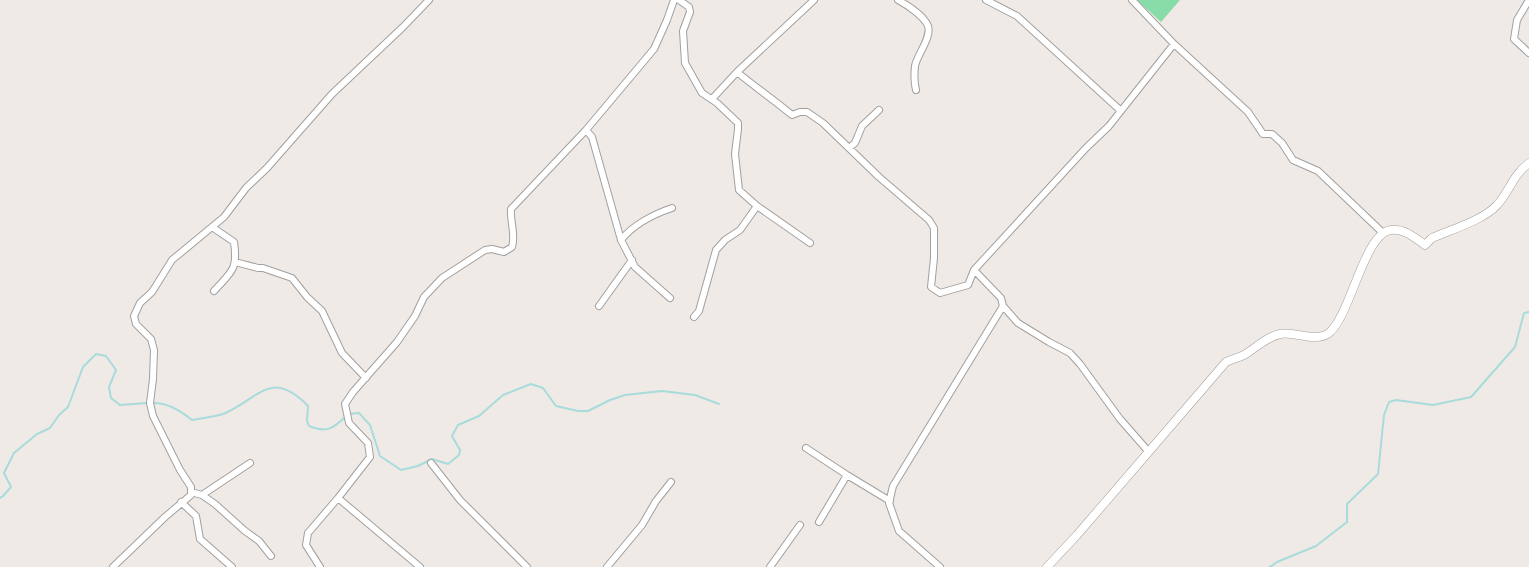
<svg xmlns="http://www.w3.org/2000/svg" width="1529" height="567" font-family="'Fira Sans Condensed',sans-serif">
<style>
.pitch{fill:#87dca8}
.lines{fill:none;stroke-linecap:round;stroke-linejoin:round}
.stream{stroke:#a8dbdb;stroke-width:2}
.minor-casing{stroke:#a0a0a0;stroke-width:8}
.tertiary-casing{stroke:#a0a0a0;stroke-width:9}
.minor{stroke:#fff;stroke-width:6}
.tertiary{stroke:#fff;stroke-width:8}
</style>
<rect width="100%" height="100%" fill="#f0eae6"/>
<path class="pitch" d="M1137,0H1180L1161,22Z"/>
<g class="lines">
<path class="stream" d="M152,403C167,402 181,411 192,420C202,418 214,417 223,414C258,400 270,367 308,406L307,421L309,426C326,433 333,429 345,417
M349,414L359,413L370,425L380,456L401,470L418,466L432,459L448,464L459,455L460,450L452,436L458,425L479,416L503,395L531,384L543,388L556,406L578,411H588L610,400L625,395L662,391L695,395L719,404
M0,498L3,496L11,487L4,473L14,453L37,434L50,428L59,415L68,407L83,367L96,354L106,356L116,370L109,387L111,398L120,405L147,403
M1270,567L1277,562L1316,546L1347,522V504L1378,474L1384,415L1389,402L1396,400L1433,405L1471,397L1515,347L1524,313L1529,312"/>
<g class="minor-casing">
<path id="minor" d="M679,0L689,7L690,12L683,31L685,63L702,93L717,103L738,123V129L735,154L739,190L757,206L810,243
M898,0C907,5 924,16 928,26C932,37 917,55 915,66C914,75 914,82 916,90
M986,0L1017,16L1121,111
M1132,0L1174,44L1248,112L1263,134H1272L1282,143L1293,160L1318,171L1383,233
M1529,0L1517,20L1514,39L1529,53
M737,72C755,87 774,100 792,115L800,112H807L823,123L879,177L929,220L934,228V258L931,287L940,293L968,285L974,270
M712,99L737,72L814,0
M586,130L592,137L621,240L635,267L670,298
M849,148L855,143L862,126L879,110
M212,227L234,242C238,270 232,271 214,291
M621,240C633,225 654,214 672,208
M235,262L258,268H263L292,278L307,297L322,311L342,353L366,378
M599,306L632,260
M1003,306L1018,323L1049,342L1070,353L1080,364L1120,419L1148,451
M694,317L699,311L716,250L725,240L740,230L757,206
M806,448L847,475L890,501
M431,463L460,500L527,567
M191,492L202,495L215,504L245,531L259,541L271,556
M202,495L250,463
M338,498L420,567
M181,502L196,516L200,539L232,567
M819,522L847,475
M113,567L165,517L191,495V487L180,470L153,416L150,403L153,379L154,350L151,339L136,324L134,316L140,303L152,292L172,260L224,217L246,188L267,168L332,94L403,27L429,0
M320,567L306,545L308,533L338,498L370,457L368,443L349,423L345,404L353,392L397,342L415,316L424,297L442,278L485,250L492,249L504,252L512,247C516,233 510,224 511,209L586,130L654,49L667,20L674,0
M607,567L642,525L656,501L671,482
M770,567L800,525
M940,567L899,531L889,503L893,486L1003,306L1001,298L974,270L1086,148L1109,126L1174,44"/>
</g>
<g class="tertiary-casing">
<path id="tertiary" d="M1047,567L1077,535L1226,362C1232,359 1238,358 1244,355C1256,348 1266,337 1280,334C1295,331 1315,343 1329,333C1351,315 1364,233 1391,230C1404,228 1415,238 1425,245L1432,238C1450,230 1484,220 1497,205C1510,191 1512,176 1529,163"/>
</g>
<use href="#minor" class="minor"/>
<use href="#tertiary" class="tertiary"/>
</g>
</svg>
